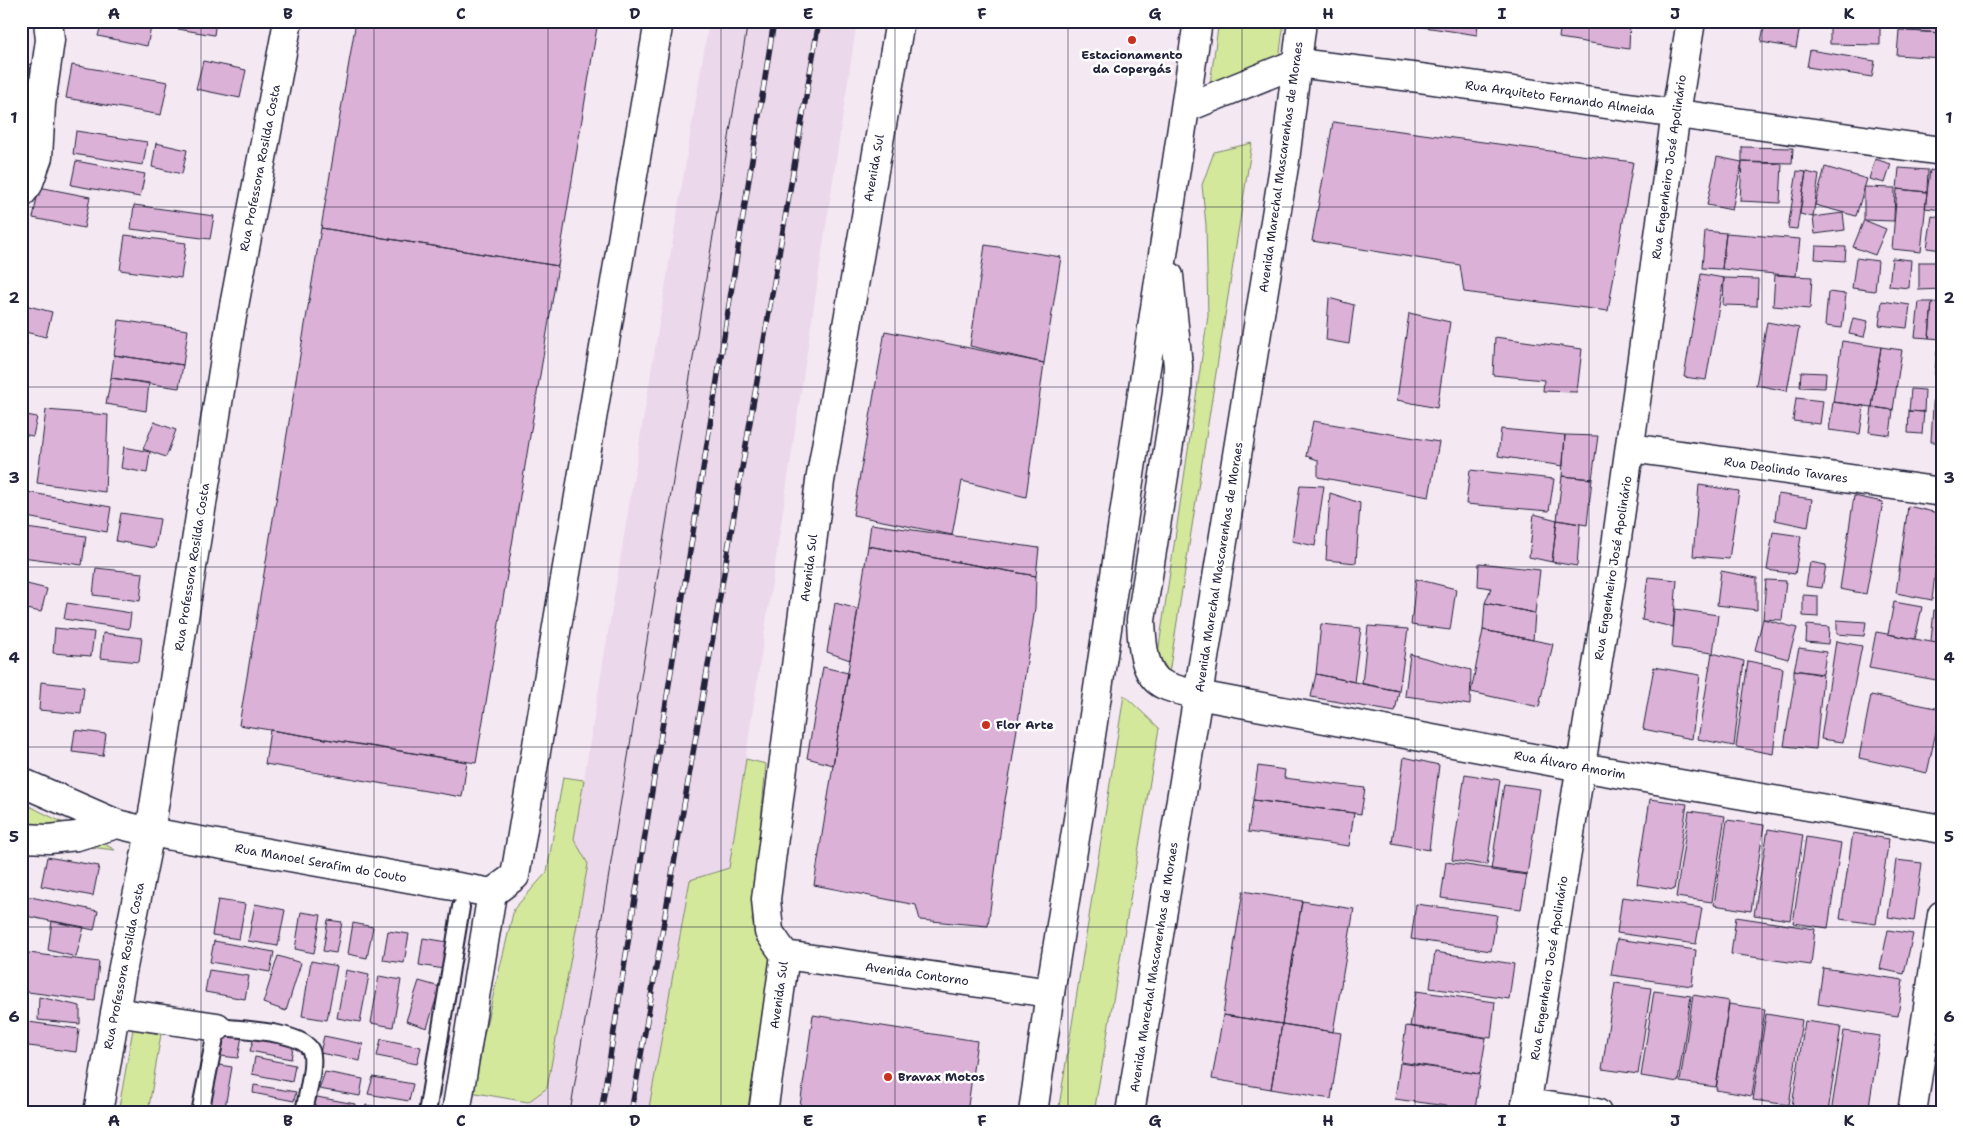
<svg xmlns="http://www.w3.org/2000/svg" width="1963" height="1134" font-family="'Shantell Sans',sans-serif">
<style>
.built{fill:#ecd8eb}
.green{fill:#d4e89c;stroke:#7b856c}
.building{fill:#dbb1d7;stroke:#22223b}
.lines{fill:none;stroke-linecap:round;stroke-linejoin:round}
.lane-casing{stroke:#22223b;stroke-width:20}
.street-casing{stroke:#22223b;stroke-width:31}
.highway-casing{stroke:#22223b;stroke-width:31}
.lane{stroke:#fff;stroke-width:16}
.street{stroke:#fff;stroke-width:28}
.highway{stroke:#fff;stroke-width:28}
.tram{stroke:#22223b;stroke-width:1}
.rail-casing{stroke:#22223b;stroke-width:5.5}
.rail{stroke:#fff;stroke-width:4;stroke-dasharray:11;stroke-linecap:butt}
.grid{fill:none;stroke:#22223b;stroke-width:1;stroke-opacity:0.55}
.poi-dot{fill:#c8321e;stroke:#fff;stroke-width:2}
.labels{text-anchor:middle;stroke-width:5;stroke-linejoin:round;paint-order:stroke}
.poi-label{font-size:12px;font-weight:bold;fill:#22223b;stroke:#fff;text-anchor:start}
.street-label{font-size:12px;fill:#22223b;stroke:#fff}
.neatline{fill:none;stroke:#22223b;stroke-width:2}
.grid-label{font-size:16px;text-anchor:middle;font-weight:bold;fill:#22223b}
</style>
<rect width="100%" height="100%" fill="#f4e8f3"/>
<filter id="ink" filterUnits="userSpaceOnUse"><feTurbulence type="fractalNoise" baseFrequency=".02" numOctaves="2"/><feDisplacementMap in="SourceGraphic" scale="10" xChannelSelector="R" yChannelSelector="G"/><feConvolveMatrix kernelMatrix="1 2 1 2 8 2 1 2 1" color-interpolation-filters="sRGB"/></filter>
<g filter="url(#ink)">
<path class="built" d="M709,21H857L729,868L690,880L648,1113H526L528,1102L547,1088L588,864L574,839Z"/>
<path class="green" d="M1219,21H1284L1279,60L1210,84Z
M1252,143L1169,673L1158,653L1208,316L1206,225L1202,185L1214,152Z
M1124,695L1159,728L1094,1113H1058Z
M746,759L766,764L752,921L770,957L771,967L747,1113H648L690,880L729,868Z
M563,777L584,780L574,839L588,864L547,1088L528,1102L470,1092L514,909L547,872Z
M21,802L92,837L115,850L21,839Z
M133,1029L161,1034L148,1113H118Z"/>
<path class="building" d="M102,21H143L152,23L147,46L98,36Z
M167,21H216L214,35L166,27Z
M356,21H598L558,266L321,228Z
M1385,21H1478L1477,35Z
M1561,21H1630L1629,49L1559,38Z
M1765,21H1801L1796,48L1761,42Z
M1830,21H1880V45L1830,44Z
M1908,21H1942V33L1907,31Z
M1899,30L1942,33V58L1897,55Z
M1810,50L1875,61L1872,77L1807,67Z
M203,61L246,70L240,98L196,89Z
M21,63L31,65L28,82L21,81Z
M72,65L168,82L161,115L66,98Z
M21,94H25L21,113Z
M1333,122L1633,162L1608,311L1464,292L1460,265L1312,241Z
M76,131L147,142L143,165L73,154Z
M156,143L187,150L182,174L152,167Z
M1742,147L1793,148L1792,163L1742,162Z
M1717,157L1742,162L1732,210L1707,205Z
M1875,159L1891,164L1885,183L1869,179Z
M76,161L145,174L140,197L71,185Z
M1742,162L1782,164L1780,203L1740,201Z
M1825,167L1867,179L1856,216L1815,205Z
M1899,168L1928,170L1927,192L1897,189Z
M1930,170L1942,172V210L1925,208Z
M1797,171L1806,172L1797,229L1788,228Z
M1806,172L1819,175L1813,217L1800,214Z
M39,187L90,197L84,228L33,218Z
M1864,187L1895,188L1894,221L1864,220Z
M1897,189L1927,192L1921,252L1892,249Z
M134,205L214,216L210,239L131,229Z
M1843,213L1845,230L1815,234L1813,217Z
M1932,216L1942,218V250L1927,248Z
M1864,220L1886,229L1875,255L1853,247Z
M321,228L558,266L476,763L239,725Z
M1705,231L1726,233L1722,269L1702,268Z
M1726,233L1800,239L1796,276L1722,269Z
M125,235L186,243L181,278L120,270Z
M985,245L1061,257L1044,363L970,346Z
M1816,246L1846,247L1845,261L1815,259Z
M1856,258L1878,261L1875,291L1852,288Z
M1892,258L1911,260L1909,288L1889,286Z
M1919,262H1942V289L1919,290Z
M1701,274L1724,278L1706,380L1684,377Z
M1775,275L1812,277L1810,309L1773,306Z
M1724,278L1758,279L1757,306L1723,305Z
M1828,292L1846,294L1842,328L1825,326Z
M1329,298L1354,305L1349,344L1326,340Z
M1882,301L1910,305L1907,328L1879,325Z
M1919,302H1932L1929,338L1915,337Z
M1932,302L1942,303V339L1929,338Z
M21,304L52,312L46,337L21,331Z
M1409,313L1450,322L1437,408L1397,400Z
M1853,318L1868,321L1864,337L1849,334Z
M119,320L188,330L183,365L114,355Z
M1767,322L1799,328L1787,391L1756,385Z
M885,331L1044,363L1026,497L962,481L952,535L853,515Z
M1495,337L1582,349L1577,392L1543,391L1544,380L1493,375Z
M1842,341L1881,347L1872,407L1833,402Z
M21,342L27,343L23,371H21Z
M1881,347L1902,350L1893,410L1872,407Z
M1937,351L1942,352V371H1935Z
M114,355L183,365L179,388L111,378Z
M1935,371H1942V442H1931Z
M1801,372L1826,373L1825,388L1800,387Z
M111,378L149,383L146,411L106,404Z
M1911,389L1925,390L1924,412L1909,411Z
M1796,398L1823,401L1820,424L1793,421Z
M1833,402L1864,406L1860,434L1829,430Z
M1872,407L1893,410L1890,435L1869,432Z
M46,410L108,415L105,492L37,483Z
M1909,411L1924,412L1922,434L1908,433Z
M21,414L37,417L33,436L21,434Z
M1313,421L1439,442L1429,497L1318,477V460L1306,456Z
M154,422L176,430L166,457L143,449Z
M1501,429L1565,435L1563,466L1498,456Z
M1565,435L1598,436L1592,479L1562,476Z
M124,447L150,452L147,473L121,468Z
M1470,470L1554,479L1549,511L1466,504Z
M1562,476L1592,479L1587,525L1557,520Z
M1300,485L1324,486L1315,546L1292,541Z
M1699,485L1739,491L1729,559L1693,556Z
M21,491L111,507L107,532L21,516Z
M1330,493L1360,503L1356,563L1326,560Z
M1778,494L1812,499L1808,527L1775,520Z
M1854,496L1883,502L1866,594L1840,589Z
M1908,506L1942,514L1932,600L1896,593Z
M121,513L160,519L155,548L116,541Z
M1534,514L1557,520L1552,562L1529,557Z
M1557,520L1580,524L1577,566L1552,562Z
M871,524L1039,548L1036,576L868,546Z
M26,528L86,536L82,565L22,557Z
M1773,532L1801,536L1795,574L1767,570Z
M868,546L1036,576L1035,608L1012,762L1003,811L988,926L920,920L916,905L814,885Z
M1810,562L1826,565L1822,588L1806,586Z
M1479,563L1540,570L1535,613L1485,603L1491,588L1478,586Z
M96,568L143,573L140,601L93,595Z
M1721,571L1757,578V610L1717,605Z
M1648,577L1677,580L1673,627L1642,620Z
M1416,579L1456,589L1450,630L1411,625Z
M1766,580L1786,581L1782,620L1763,619Z
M23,583L47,589L41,612L21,608Z
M1803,595L1818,596V617L1803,616Z
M1894,602L1922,607L1915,639L1888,634Z
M67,603L131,613L129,629L64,619Z
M835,603L858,609L850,660L827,652Z
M1485,603L1535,613L1533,640L1483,630Z
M1675,609L1718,615L1713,653L1672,648Z
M1934,610L1942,611V643L1931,641Z
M1763,619L1797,628L1788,659L1755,650Z
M1837,620L1866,622L1864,636L1837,634Z
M1321,624L1361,628L1354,682L1316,674Z
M1807,625L1829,627L1828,644L1806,642Z
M1368,626L1408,629L1399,691L1362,684Z
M55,628L94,632L91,656L53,653Z
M1483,630L1553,644L1539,707L1471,692Z
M1876,632L1942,644V681L1869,668Z
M103,633L142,638L139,662L100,658Z
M1836,641L1862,646L1843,742L1821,739Z
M1799,648L1826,652L1823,674L1794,670Z
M1712,653L1744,661L1734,746L1698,739Z
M1410,654L1471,670L1470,705L1405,696Z
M1748,661L1783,668L1773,754L1736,747Z
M823,667L848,673L833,765L807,758Z
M1654,667L1700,675L1692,739L1643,729Z
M1794,670L1823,675L1816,749L1784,746L1794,684Z
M1316,674L1399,691L1395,712L1311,697Z
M41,682L84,687L81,714L39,710Z
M1871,695L1941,709L1927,773L1859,758Z
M75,730L106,734L103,756L72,752Z
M270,730L467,762L462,797L265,764Z
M1404,757L1439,765L1429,850L1392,843Z
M1258,766L1285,770L1284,778L1365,788L1361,814L1253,800Z
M1465,774L1500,780L1487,865L1452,860Z
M1504,784L1540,789L1527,875L1491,870Z
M1650,799L1687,804L1674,890L1637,884Z
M1253,800L1354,813L1349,846L1248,832Z
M1689,811L1725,816L1712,902L1676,897Z
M1727,820L1764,825L1751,911L1714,905Z
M1768,829L1803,835L1790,920L1754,915Z
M1853,833L1889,839L1876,924L1840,919Z
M1806,837L1841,843L1828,928L1793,923Z
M47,857L99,866L93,896L41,886Z
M1896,860L1922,863L1914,921L1888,917Z
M1446,862L1527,874L1521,909L1441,898Z
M1243,891L1302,901L1282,1024L1223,1015Z
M21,895L98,911L94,930L21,915Z
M1622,897L1702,908L1696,944L1617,933Z
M218,900L245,904L239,939L212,935Z
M1302,901L1354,909L1333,1032L1282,1024Z
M255,904L285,910L278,946L248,941Z
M1416,904L1497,915L1491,951L1411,939Z
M301,912L321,915L314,953L295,949Z
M1736,917L1815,929L1811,965L1731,954Z
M328,920L342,922L336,953L323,951Z
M52,921L84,927L76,957L48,950Z
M353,923L373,927L367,958L348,954Z
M1888,930L1913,934L1904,974L1880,969Z
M388,931L409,934L404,963L383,960Z
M423,938L448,942L444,969L419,965Z
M1617,939L1696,950L1692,986L1611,975Z
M214,941L274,952L270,972L210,962Z
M21,952L99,962L95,1001L21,991Z
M1435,952L1514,964L1509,999L1430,988Z
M278,956L301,963L286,1011L263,1003Z
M311,961L337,966L327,1020L302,1016Z
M1823,968L1903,980L1898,1016L1818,1004Z
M209,970L249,976L245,999L205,992Z
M346,970L369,975L360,1022L337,1018Z
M379,976L401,980L393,1027L371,1023Z
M419,981L440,987L427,1028L406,1021Z
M1615,983L1651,988L1638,1074L1602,1069Z
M1416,991L1495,1002L1491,1038L1410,1026Z
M1654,991L1691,996L1678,1082L1641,1076Z
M1693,995L1729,1001L1716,1087L1680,1082Z
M39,997L80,1006V1024L38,1020Z
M1729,1004L1765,1009L1752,1096L1716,1090Z
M1766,1014L1802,1020L1789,1105L1753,1100Z
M813,1015L977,1041L967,1113H799Z
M1223,1015L1282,1024L1271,1089L1212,1079Z
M21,1021L79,1029L76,1052L21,1045Z
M1805,1021L1841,1026L1828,1112L1792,1106Z
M1282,1024L1341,1033L1331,1099L1271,1089Z
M1406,1026L1486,1038L1480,1074L1401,1062Z
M1844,1031L1880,1036L1868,1113H1831Z
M225,1033L242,1036L238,1058L221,1056Z
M255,1034L294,1042L291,1059L250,1051Z
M324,1036L363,1044L360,1061L320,1053Z
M381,1039L421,1047L417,1064L377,1056Z
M255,1057L295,1065L292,1082L252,1074Z
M1400,1063L1480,1074L1475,1110L1395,1099Z
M213,1064L232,1067L224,1113L205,1111Z
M325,1072L363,1079L360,1096L319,1089Z
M373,1077L413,1084L409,1101L368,1094Z
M254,1085L296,1092L294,1101L253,1093Z
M317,1097L355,1104L354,1113H311Z
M366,1105L406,1112L405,1113H364Z
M469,1106L505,1113H468Z"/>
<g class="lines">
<g class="lane-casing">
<path id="lane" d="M200,1113L217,1027C237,1029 303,1031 311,1051C316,1064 306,1098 304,1113
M427,1113L461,907"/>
</g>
<g class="street-casing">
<path id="street" d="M1186,108L1297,63L1420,78L1942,151
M21,194L28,185L38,157L41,104L50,40L48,21
M1631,448L1942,492
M1198,695L1581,767L1942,829
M21,782L117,824L150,832L492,893
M21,838L49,839L77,836L117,824
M492,893L515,876L659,21
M785,955L1050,993
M115,1012L217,1027
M1526,1103L1597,1113
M98,1113L122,972L150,832L230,327L288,21
M456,1113L492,893
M763,1113L785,955L769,932L766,899L820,481L900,21
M1525,1113L1614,560L1676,113L1691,21
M1912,1113L1942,915"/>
</g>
<g class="highway-casing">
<path id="highway" d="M1169,276L1178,366L1177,393L1141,620C1142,640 1142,675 1164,685C1175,690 1187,692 1198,695
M1033,1113L1050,993L1084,782L1198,21
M1130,1113L1285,160L1302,21"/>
</g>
<use href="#lane" class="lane"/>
<use href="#street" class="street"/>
<use href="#highway" class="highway"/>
<path class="tram" d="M570,1113L748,21"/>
<g class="rail-casing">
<path id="rail" d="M601,1113L774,21
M631,1113L819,21"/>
</g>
<use href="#rail" class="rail"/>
</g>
</g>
<path class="grid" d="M201,21V1113M374,21V1113M548,21V1113M721,21V1113M895,21V1113M1068,21V1113M1242,21V1113M1415,21V1113M1589,21V1113M1762,21V1113M21,207H1942M21,387H1942M21,567H1942M21,747H1942M21,927H1942"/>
<g class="poi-dot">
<circle cx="1132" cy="40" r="5"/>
<circle cx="986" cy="725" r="5"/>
<circle cx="888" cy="1077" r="5"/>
</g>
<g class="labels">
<g class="poi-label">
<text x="1132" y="59" text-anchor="middle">Estacionamento<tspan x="1132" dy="14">da Copergás</tspan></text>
<text x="996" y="729">Flor Arte</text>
<text x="898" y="1081">Bravax Motos</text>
</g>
<g class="street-label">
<text transform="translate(1560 98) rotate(8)" y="4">Rua Arquiteto Fernando Almeida</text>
<text transform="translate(1281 167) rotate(-82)" y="4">Avenida Marechal Mascarenhas de Moraes</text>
<text transform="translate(1669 167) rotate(-82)" y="4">Rua Engenheiro José Apolinário</text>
<text transform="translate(260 168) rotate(-79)" y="4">Rua Professora Rosilda Costa</text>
<text transform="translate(874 168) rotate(-80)" y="4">Avenida Sul</text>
<text transform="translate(1786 470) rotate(8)" y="4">Rua Deolindo Tavares</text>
<text transform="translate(192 567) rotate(-81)" y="4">Rua Professora Rosilda Costa</text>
<text transform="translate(1219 567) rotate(-81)" y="4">Avenida Marechal Mascarenhas de Moraes</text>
<text transform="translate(809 568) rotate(-83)" y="4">Avenida Sul</text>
<text transform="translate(1613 568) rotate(-81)" y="4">Rua Engenheiro José Apolinário</text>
<text transform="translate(1570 765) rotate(10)" y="4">Rua Álvaro Amorim</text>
<text transform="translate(321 863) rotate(10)" y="4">Rua Manoel Serafim do Couto</text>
<text transform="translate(124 966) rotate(-79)" y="4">Rua Professora Rosilda Costa</text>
<text transform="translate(1154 967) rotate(-81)" y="4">Avenida Marechal Mascarenhas de Moraes</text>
<text transform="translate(1549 968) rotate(-81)" y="4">Rua Engenheiro José Apolinário</text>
<text transform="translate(917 974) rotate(8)" y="4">Avenida Contorno</text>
<text transform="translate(779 995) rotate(-82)" y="4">Avenida Sul</text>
</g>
</g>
<rect width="1963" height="1134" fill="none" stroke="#fff" stroke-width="55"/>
<rect x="28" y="28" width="1908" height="1078" class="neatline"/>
<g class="grid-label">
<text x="114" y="19">A</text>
<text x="288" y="19">B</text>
<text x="461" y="19">C</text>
<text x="635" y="19">D</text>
<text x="808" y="19">E</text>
<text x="982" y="19">F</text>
<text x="1155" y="19">G</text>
<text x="1328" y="19">H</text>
<text x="1502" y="19">I</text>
<text x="1675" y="19">J</text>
<text x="1849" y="19">K</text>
<text x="14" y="123">1</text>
<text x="1949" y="123">1</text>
<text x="14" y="303">2</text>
<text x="1949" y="303">2</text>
<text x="14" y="483">3</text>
<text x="1949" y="483">3</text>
<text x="14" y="663">4</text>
<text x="1949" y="663">4</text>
<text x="14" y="842">5</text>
<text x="1949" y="842">5</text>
<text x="14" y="1022">6</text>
<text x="1949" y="1022">6</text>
<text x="114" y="1126">A</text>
<text x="288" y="1126">B</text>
<text x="461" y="1126">C</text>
<text x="635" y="1126">D</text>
<text x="808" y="1126">E</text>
<text x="982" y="1126">F</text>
<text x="1155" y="1126">G</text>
<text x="1328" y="1126">H</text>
<text x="1502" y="1126">I</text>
<text x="1675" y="1126">J</text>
<text x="1849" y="1126">K</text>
</g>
</svg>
